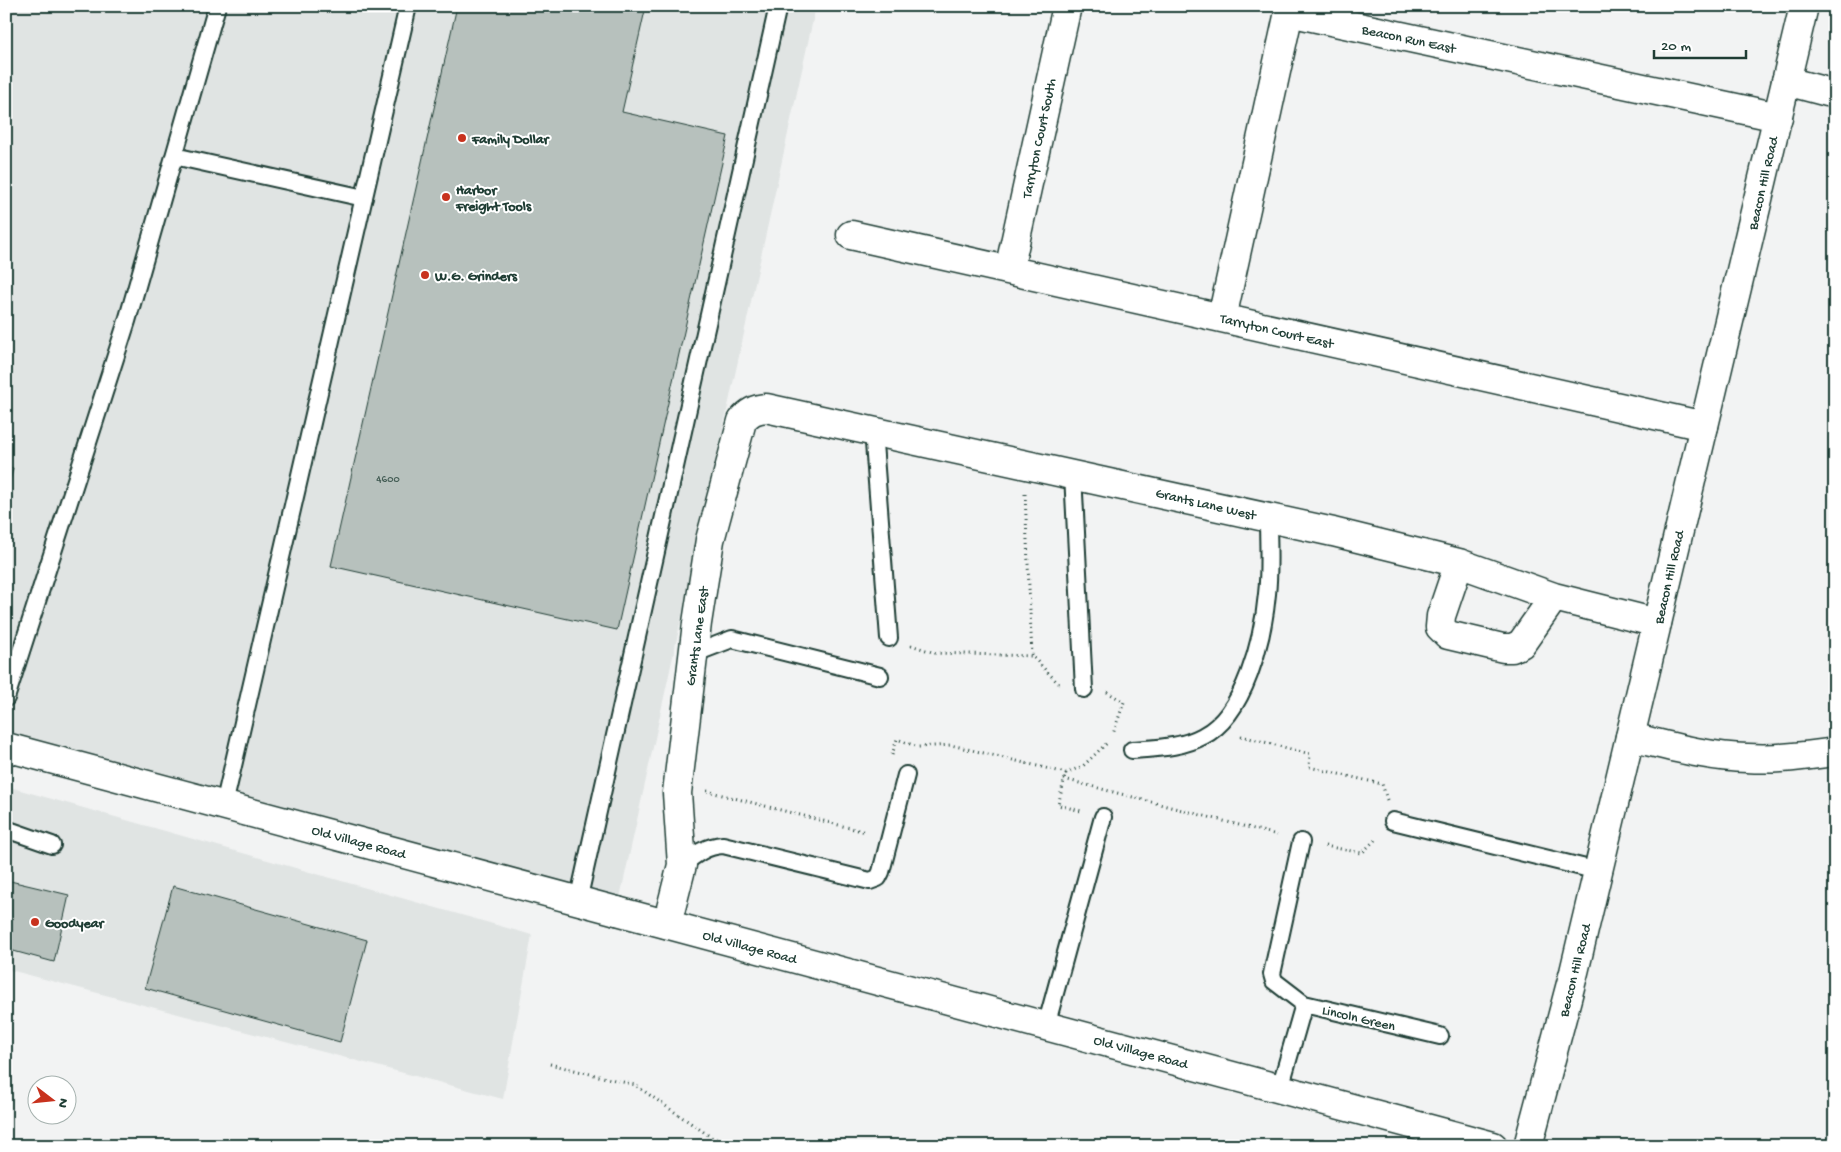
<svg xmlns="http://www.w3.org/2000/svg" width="1841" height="1152" font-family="'Gochi Hand',sans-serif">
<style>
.built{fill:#e0e4e3}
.building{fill:#b7c1bd;stroke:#1f3d34}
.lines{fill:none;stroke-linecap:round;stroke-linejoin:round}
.service-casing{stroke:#1f3d34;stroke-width:20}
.minor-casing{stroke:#1f3d34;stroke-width:31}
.tertiary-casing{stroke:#1f3d34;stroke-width:31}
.path{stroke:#1f3d34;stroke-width:3;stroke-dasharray:1 4;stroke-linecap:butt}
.service{stroke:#fff;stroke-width:16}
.minor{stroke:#fff;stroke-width:28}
.tertiary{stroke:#fff;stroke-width:28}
.poi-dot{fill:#c8321e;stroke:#fff;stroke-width:2}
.labels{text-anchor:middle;stroke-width:4;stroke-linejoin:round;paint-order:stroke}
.number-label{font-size:11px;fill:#455e56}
.street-label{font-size:14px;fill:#1f3d34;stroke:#fff}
.poi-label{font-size:14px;font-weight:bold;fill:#1f3d34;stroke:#fff;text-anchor:start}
</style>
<rect width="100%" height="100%" fill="#f2f3f3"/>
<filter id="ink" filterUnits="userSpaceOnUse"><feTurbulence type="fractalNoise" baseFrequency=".02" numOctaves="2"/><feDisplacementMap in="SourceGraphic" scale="10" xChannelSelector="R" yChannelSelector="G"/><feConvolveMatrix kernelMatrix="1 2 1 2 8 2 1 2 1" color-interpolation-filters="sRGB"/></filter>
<g filter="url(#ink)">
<path class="built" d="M6,6H816L617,911L6,747Z
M6,786L532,935L503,1099L6,969Z"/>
<path class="building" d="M457,6H646L622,112L728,136L617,630L331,566Z
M6,466L13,468L6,501Z
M6,880L69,895L54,962L6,949Z
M173,886L367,940L340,1042L145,988Z"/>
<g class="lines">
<g class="service-casing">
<path id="service" d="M174,156L364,198
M873,430L889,638
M1073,474L1084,689
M693,654L732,639L880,676
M6,698L127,321L217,6
M1132,750C1157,748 1181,748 1203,736C1245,715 1263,638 1267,594C1270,569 1268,543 1268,517
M224,805L408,6
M1393,821L1598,871
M6,829L52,845
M1301,842L1272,974L1274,981L1304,1004L1440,1036
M682,865C696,854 706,846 723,845L870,881L878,878L881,872L906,775
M578,901L778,6
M1046,1026L1103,817
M1280,1088L1304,1004"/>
</g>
<g class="minor-casing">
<path id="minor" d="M1786,81L1835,94
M851,235L1704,426
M1009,270L1067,6
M1222,318L1289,12L1778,117
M1459,563L1441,616L1440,627L1448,635L1503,648H1512L1521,644L1554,597
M1630,737C1669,746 1707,757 1747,758C1776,760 1806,756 1835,752
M6,747L617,911
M667,924L682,865L677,793L697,623L710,540L742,421C749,412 755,409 766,408L1333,532L1459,563L1554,597L1657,623"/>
</g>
<g class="tertiary-casing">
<path id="tertiary" d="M617,911L1493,1146
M1528,1146L1574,972L1804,6"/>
</g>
<path class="path" d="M1025,494L1032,656
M911,645L935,653L1032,656L1059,684
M1107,692L1124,702L1113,734
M1241,736L1310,754L1309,767L1382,784L1387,800
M892,755L897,739L918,747L951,745L1066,773L1083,766L1108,742
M1066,773L1058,805L1081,811
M1064,779L1277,835
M707,791L866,832
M1325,846L1362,853L1377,838
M550,1064L635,1085L711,1137L741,1146"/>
<use href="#service" class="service"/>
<use href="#minor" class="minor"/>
<use href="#tertiary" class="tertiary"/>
</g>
</g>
<g class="poi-dot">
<circle cx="462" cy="138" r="5"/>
<circle cx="446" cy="197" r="5"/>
<circle cx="425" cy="275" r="5"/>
<circle cx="35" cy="922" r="5"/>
</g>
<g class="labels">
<g class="number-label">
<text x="388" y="482">4600</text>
</g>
<g class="street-label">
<text transform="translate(1409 38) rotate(12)" y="5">Beacon Run East</text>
<text transform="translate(1038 138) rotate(-78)" y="5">Tarryton Court South</text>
<text transform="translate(1762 183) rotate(-77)" y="5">Beacon Hill Road</text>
<text transform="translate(1277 330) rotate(13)" y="5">Tarryton Court East</text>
<text transform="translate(1206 503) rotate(13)" y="5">Grants Lane West</text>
<text transform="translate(1668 577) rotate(-77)" y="5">Beacon Hill Road</text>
<text transform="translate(696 636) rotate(-82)" y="5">Grants Lane East</text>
<text transform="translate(359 841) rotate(15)" y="5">Old Village Road</text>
<text transform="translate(750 946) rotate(15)" y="5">Old Village Road</text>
<text transform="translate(1574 970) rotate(-76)" y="5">Beacon Hill Road</text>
<text transform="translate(1359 1017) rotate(13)" y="5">Lincoln Green</text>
<text transform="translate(1141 1051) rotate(15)" y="5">Old Village Road</text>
</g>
<g class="poi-label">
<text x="472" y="143">Family Dollar</text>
<text x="456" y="194">Harbor<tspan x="456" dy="16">Freight Tools</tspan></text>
<text x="435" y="280">W.G. Grinders</text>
<text x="45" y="927">Goodyear</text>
</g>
</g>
<rect width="1841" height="1152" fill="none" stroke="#fff" stroke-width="25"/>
<rect x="12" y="12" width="1816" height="1127" fill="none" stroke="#1f3d34" stroke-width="2" filter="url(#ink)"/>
<g transform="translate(52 1100) rotate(106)"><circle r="24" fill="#ffffff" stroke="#a5b1ae"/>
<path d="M0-4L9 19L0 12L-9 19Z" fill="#c8321e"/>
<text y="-8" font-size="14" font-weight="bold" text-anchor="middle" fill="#1f3d34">N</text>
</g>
<path d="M1654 50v8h92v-8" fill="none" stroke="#1f3d34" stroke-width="2.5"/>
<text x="1661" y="50" font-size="15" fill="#1f3d34" stroke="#ffffff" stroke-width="4" paint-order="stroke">20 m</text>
</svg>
